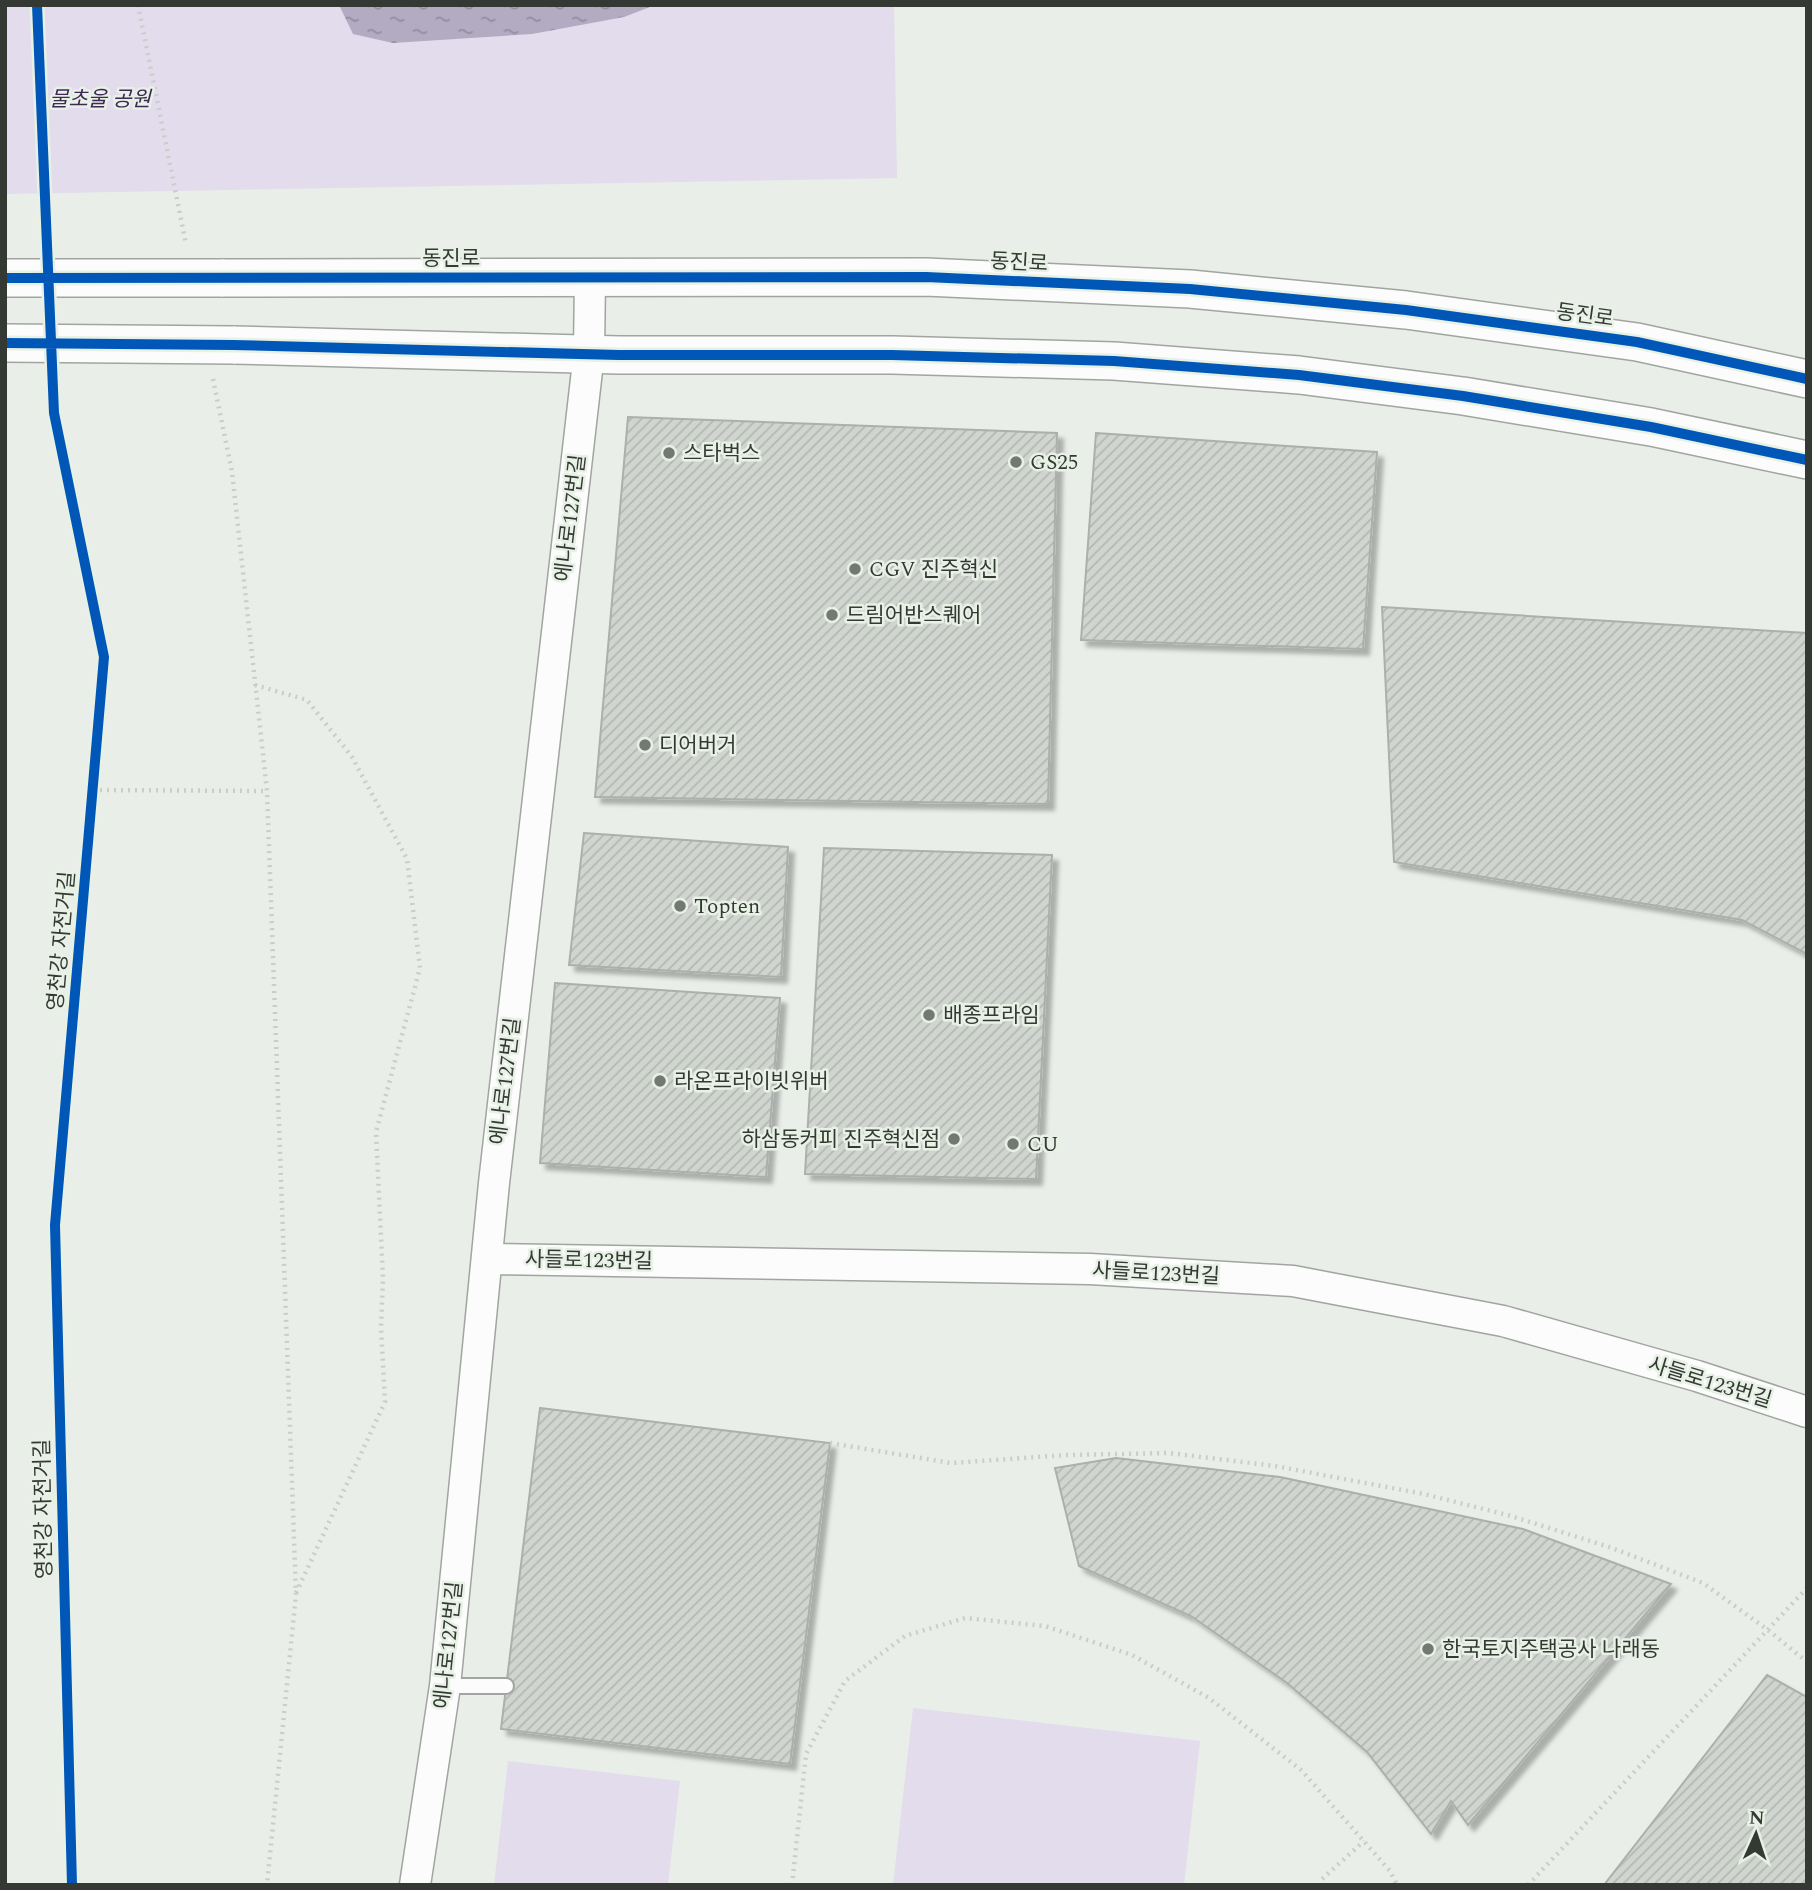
<svg xmlns="http://www.w3.org/2000/svg" width="1812" height="1890" font-family="Spectral,'Noto Sans KR',serif">
<style>
.park{fill:#e2dced}
.water{fill:url(#water-ripples)}
.building{fill:url(#building-hatch);stroke:#acb0ac;stroke-width:2;filter:url(#shadow)}
.lines{fill:none;stroke-linecap:round;stroke-linejoin:round}
.service-casing{stroke:#a1a5a0;stroke-width:18}
.minor-casing{stroke:#a1a5a0;stroke-width:33}
.tertiary-casing{stroke:#a1a5a0;stroke-width:40}
.path{stroke:#cacdca;stroke-width:4.5;stroke-dasharray:2 5;stroke-linecap:butt}
.service{stroke:#fcfcfc;stroke-width:14}
.minor{stroke:#fcfcfc;stroke-width:30}
.tertiary{stroke:#fcfcfc;stroke-width:37}
.tertiary-bridge-casing{stroke:#a1a5a0;stroke-width:40;stroke-linecap:butt}
.tertiary-bridge{stroke:#fcfcfc;stroke-width:37}
.cycleway-casing{stroke:#e8f1e5;stroke-width:15}
.cycleway{stroke:#0057b8;stroke-width:10}
.poi-dot{fill:#747873;stroke:#e8f1e5;stroke-width:2.5}
.labels{text-anchor:middle;stroke-width:5;stroke-linejoin:round;paint-order:stroke}
.park-label{font-size:21px;font-style:italic;fill:#3f2958;stroke:#e8f1e5}
.street-label{font-size:21px;fill:#353934;stroke:#e8f1e5}
.poi-label{font-size:21px;fill:#353934;stroke:#e8f1e5;text-anchor:start}
</style>
<defs>
<pattern id="water-ripples" width="26" height="14" patternUnits="userSpaceOnUse" patternTransform="scale(1.75)"><rect width="26" height="14" fill="#b3abc2"/><path d="M2 4q2-2 4 0t4 0M15 11q2-2 4 0t4 0" fill="none" stroke="#928c9e"/></pattern>
<pattern id="building-hatch" width="6" height="6" patternUnits="userSpaceOnUse" patternTransform="scale(1.75)"><rect width="6" height="6" fill="#d1d5d0"/><path d="M-1 1l2-2M0 6l6-6M5 7l2-2" fill="none" stroke="#b4b8b3"/></pattern>
<filter id="shadow"><feDropShadow dx="6" dy="6" stdDeviation="2" flood-color="#0004"/></filter>
</defs>
<rect width="100%" height="100%" fill="#e9eee8"/>
<path class="park" d="M5,5H894L897,178L5,194Z
M913,1708L1200,1741L1184,1885H893Z
M508,1761L680,1781L668,1885H494Z"/>
<path class="water" d="M339,5H655L624,17L532,34L393,43L353,34Z"/>
<path class="building" d="M628,417L1057,433L1048,804L595,797Z
M1096,433L1377,452L1363,649L1081,640Z
M1382,607L1807,633V954L1742,920L1394,862Z
M584,833L788,847L781,977L569,965Z
M824,848L1052,855L1036,1179L805,1174Z
M555,983L780,998L766,1177L540,1163Z
M540,1408L830,1443L790,1764L501,1729Z
M1116,1458L1280,1477L1523,1529L1671,1584L1468,1825L1451,1801L1431,1834L1367,1752L1287,1683L1191,1616L1079,1566L1055,1468Z
M1767,1675L1807,1697V1885H1604Z"/>
<g class="lines">
<g class="service-casing">
<path id="service" d="M445,1686H506"/>
</g>
<g class="minor-casing">
<path id="minor" d="M488,1259L1090,1269L1293,1281L1503,1321L1697,1376L1807,1412
M415,1885L445,1686L494,1183L589,353L590,277"/>
</g>
<g class="tertiary-casing">
<path id="tertiary" d="M221,278L926,277L1190,289L1406,310L1637,342L1807,379
M233,345L619,355H892L1114,361L1299,375L1463,396L1651,427L1807,460"/>
</g>
<path class="path" d="M138,5L186,244
M213,379L232,472L267,791L296,1594L267,1885
M255,685L307,700L352,757L407,859L420,968L376,1132L383,1279L381,1327L385,1402L296,1593
M93,790L267,791
M830,1443L951,1463L1067,1455L1169,1453L1275,1466L1424,1494L1511,1516L1609,1547L1703,1583L1768,1630L1807,1662
M792,1885L806,1754L845,1681L905,1636L965,1618L1045,1626L1132,1655L1209,1698L1301,1770L1390,1871L1397,1885
M1320,1885V1881L1364,1841
M1528,1885L1807,1588"/>
<use href="#service" class="service"/>
<use href="#minor" class="minor"/>
<use href="#tertiary" class="tertiary"/>
<g class="tertiary-bridge-casing">
<path id="tertiary-bridge" d="M5,278H221
M5,343L233,345"/>
</g>
<use href="#tertiary-bridge" class="tertiary-bridge"/>
<g class="cycleway-casing">
<path id="cycleway" d="M37,5L54,413L104,657L55,1225L72,1885
M5,278L926,277L1190,289L1406,310L1637,342L1807,379
M5,343L233,345L619,355H892L1114,361L1299,375L1463,396L1651,427L1807,460"/>
</g>
<use href="#cycleway" class="cycleway"/>
</g>
<g class="poi-dot">
<circle cx="669" cy="453" r="7"/>
<circle cx="1016" cy="462" r="7"/>
<circle cx="855" cy="569" r="7"/>
<circle cx="832" cy="615" r="7"/>
<circle cx="645" cy="745" r="7"/>
<circle cx="680" cy="906" r="7"/>
<circle cx="929" cy="1015" r="7"/>
<circle cx="660" cy="1081" r="7"/>
<circle cx="954" cy="1139" r="7"/>
<circle cx="1013" cy="1144" r="7"/>
<circle cx="1428" cy="1649" r="7"/>
</g>
<g class="labels">
<g class="park-label">
<text x="100" y="106">물초울 공원</text>
</g>
<g class="street-label">
<text x="451" y="265">동진로</text>
<text transform="translate(1019 262) rotate(3)" y="7">동진로</text>
<text transform="translate(1585 315) rotate(8)" y="7">동진로</text>
<text transform="translate(570 518) rotate(-83)" y="7">에나로127번길</text>
<text transform="translate(61 941) rotate(-85)" y="7">영천강 자전거길</text>
<text transform="translate(505 1081) rotate(-83)" y="7">에나로127번길</text>
<text transform="translate(589 1260) rotate(1)" y="7">사들로123번길</text>
<text transform="translate(1156 1273) rotate(3)" y="7">사들로123번길</text>
<text transform="translate(1710 1382) rotate(17)" y="7">사들로123번길</text>
<text transform="translate(43 1509) rotate(-91)" y="7">영천강 자전거길</text>
<text transform="translate(448 1645) rotate(-84)" y="7">에나로127번길</text>
</g>
<g class="poi-label">
<text x="683" y="460">스타벅스</text>
<text x="1030" y="469">GS25</text>
<text x="869" y="576">CGV 진주혁신</text>
<text x="846" y="622">드림어반스퀘어</text>
<text x="659" y="752">디어버거</text>
<text x="694" y="913">Topten</text>
<text x="943" y="1022">배종프라임</text>
<text x="674" y="1088">라온프라이빗위버</text>
<text x="940" y="1146" text-anchor="end">하삼동커피 진주혁신점</text>
<text x="1027" y="1151">CU</text>
<text x="1442" y="1656">한국토지주택공사 나래동</text>
</g>
</g>
<rect width="1812" height="1890" fill="none" stroke="#353934" stroke-width="14"/>
<g transform="translate(1756 1834) rotate(3)" stroke="#e8f1e5" stroke-width="5" paint-order="stroke">
<path d="M0-5L12 26L0 18L-12 26Z" fill="#353934"/>
<text y="-10" font-size="19" font-weight="bold" text-anchor="middle" fill="#353934">N</text>
</g>
</svg>
